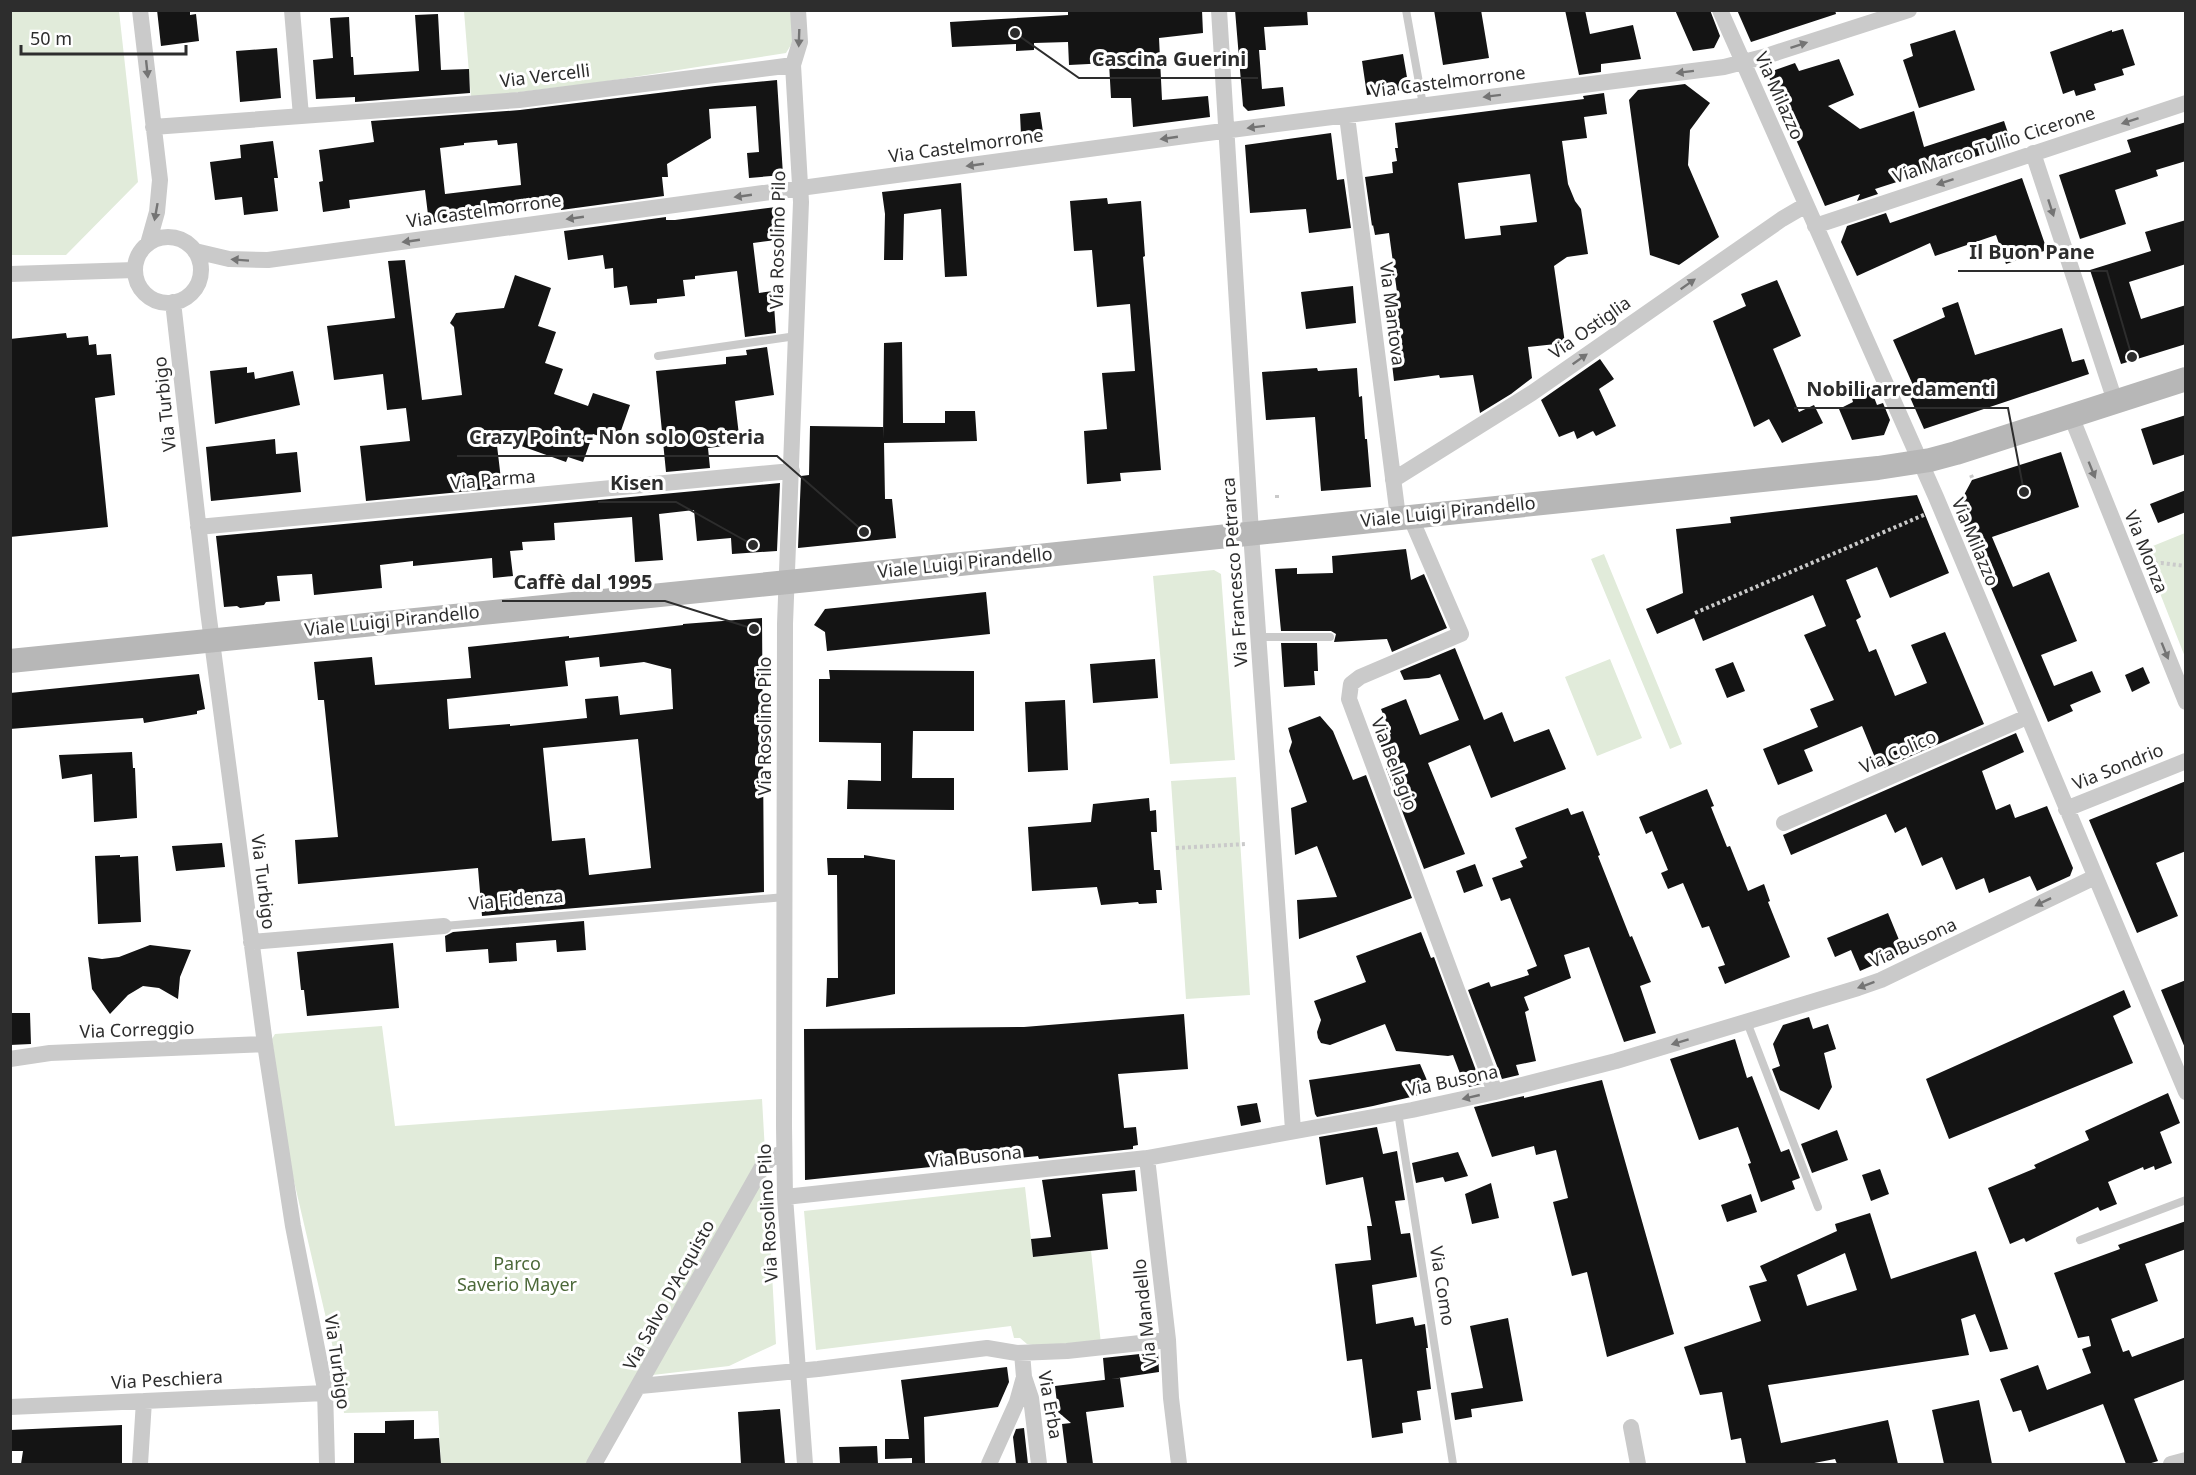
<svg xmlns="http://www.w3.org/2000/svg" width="2196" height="1475" font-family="'Noto Sans',sans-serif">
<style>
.green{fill:#e1ebda}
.building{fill:#141414;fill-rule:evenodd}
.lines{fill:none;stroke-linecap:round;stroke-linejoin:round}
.path{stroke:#cacaca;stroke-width:4;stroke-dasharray:3 3;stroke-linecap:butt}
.lane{stroke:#cacaca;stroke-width:8}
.street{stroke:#cacaca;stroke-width:16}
.secondary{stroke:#b7b7b7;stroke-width:24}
.oneway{fill:#747474}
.labels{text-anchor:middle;stroke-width:6;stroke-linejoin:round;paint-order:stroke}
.street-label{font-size:18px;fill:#2d2d2d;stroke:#fff}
.park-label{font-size:18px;fill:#4c6939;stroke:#fff}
.leader{fill:none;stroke:#2d2d2d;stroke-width:2}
.callout-dot{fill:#2d2d2d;stroke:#fff;stroke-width:2}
.callout-label{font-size:20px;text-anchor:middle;font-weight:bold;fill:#2d2d2d;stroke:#fff;stroke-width:6;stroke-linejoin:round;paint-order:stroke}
</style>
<rect width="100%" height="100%" fill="#fff"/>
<path class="green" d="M10,11H119L138,182L66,255H11Z
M464,11H792L794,40L786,53L602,82L471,98Z
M2185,533V657L2143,550Z
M1604,554L1682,744L1670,749L1591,559Z
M1214,570L1221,574L1235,760L1170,764L1153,576Z
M1610,659L1642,738L1597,756L1565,677Z
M1236,777L1250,995L1186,999L1171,781Z
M382,1026L395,1126L762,1099L776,1344L729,1366L636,1377L587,1464H441L438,1411L344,1413L340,1378L286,1147L272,1039L275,1034Z
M1025,1187L1033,1257L1091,1251L1101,1344L1033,1345L1027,1344L1020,1338H1014L1011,1326L816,1350L804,1211Z"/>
<path class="building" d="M157,10H190V15L196,14L199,41L161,46Z
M1068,10H1202L1203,33L1159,38L1162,100L1208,96L1210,117L1133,127L1131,98H1111L1109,63L1069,65L1068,42L1034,43V50L1016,51V44L952,47L950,22L1068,15Z
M1235,10H1307L1308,25L1264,27L1266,50H1259L1262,89L1283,87L1285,106L1248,111L1243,106Z
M1434,10H1481L1489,58L1443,65Z
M1565,10H1585L1590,34L1633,25L1641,59L1601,64V72L1579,75Z
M1675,10H1710L1720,36L1714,48L1693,51Z
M1737,10H1835L1836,14L1751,42Z
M438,14L441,70L469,69L470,93L355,102V97L316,99L313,60L333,58L330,18L349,17L351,57H353L354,75L419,71L415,15Z
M2123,29L2135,65L2122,69L2124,75L2094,84L2096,90L2076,96L2074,90L2063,94L2050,52L2112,30V32Z
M1955,30L1975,90L1919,108L1903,60L1913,56L1910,44Z
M277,48L281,98L240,102L236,51Z
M1403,54L1409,89L1367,95L1362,61Z
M1839,59L1854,95L1828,106L1860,129L1914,111L1924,147L2004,121L2012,145L1875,189L1878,194L1857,201L1860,194L1825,206L1767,73L1795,63L1799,71Z
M777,80L783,175L749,178L747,153L759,152L756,106L709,109L711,138L667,164L668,177H662L664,196L561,210V207H545L429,223L425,190L349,200L350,208L323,212L319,182L323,181L319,150L374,142L371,121L520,110L715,86ZM497,140L498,145L517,143L521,185L445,194L440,148L464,145V143Z
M1685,84L1710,103L1690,130L1688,165L1719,237L1679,265L1650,255L1629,100L1638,90Z
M1604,93L1607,114L1584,117L1587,138L1562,141L1568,184L1575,201L1581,209L1588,254L1567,257L1554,266L1565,343L1528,347L1532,378L1511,394L1480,413L1473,375L1440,378L1439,375L1394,381L1384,294L1397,292L1389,233L1375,235L1373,225L1372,226L1365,177L1393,173L1392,162L1397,161L1395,148H1398L1395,123L1584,99L1583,96ZM1530,174L1537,222L1500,226L1501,235L1465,239L1458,183Z
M1040,112L1043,132L1021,135L1020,114Z
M2186,122V161L2156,170L2158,176L2115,190L2126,224L2080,239L2059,175L2131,152L2127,140Z
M1331,133L1337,180L1344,179L1351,228L1309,233L1306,209L1250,213L1245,145Z
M273,141L278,178H274L278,211L244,215L242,197L215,200L210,162L241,158L240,145Z
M2022,178L2047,250L2006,264L1996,235L1935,256L1930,243L1857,276L1841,242L1847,226L1886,213L1890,223Z
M961,183L967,276L945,277L941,209L904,214L903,260H884L885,214L882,192Z
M1107,198L1108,204L1141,201L1145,256L1143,257L1161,470L1120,473L1121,481L1087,484L1084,431L1107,429L1102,373L1135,371L1130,304L1097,307L1092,250L1074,251L1070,201Z
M784,206V239L753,243L759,293L773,291L776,333L745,337L737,271L695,276V279L683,280L685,296L657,299V303L630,305L627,286L614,288L613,268L605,269L603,255L568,260L564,231L666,217V220H675Z
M2186,220V264L2129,282L2141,319L2186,305V344L2121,364L2090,270L2151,251L2145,232Z
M405,260L422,400L462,395L454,327L450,323L456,313L504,308L515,275L551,288L538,326L556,332L545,363L563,369L554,394L588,406L593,393L630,405L617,442L593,434L583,462L568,457L566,462L496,437L502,488L366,501L360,446L410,441L406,408L387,410L383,374L334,380L327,326L395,318L388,261Z
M1777,280L1801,336L1773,349L1799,412L1814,405L1823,423L1782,443L1769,419L1754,427L1713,321L1746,306L1741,294Z
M1353,286L1356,323L1306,329L1301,292Z
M1958,302L1975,355L2062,328L2072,362L2084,359L2089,374L1924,429L1909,395L1916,392L1893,340L1945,317L1942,308Z
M66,333L67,338L88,336L89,345L96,344L97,355L111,354L115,395L95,398L108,527L10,537V339Z
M902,342L903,423H945V411H975L977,441L884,443L885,499H892L896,538L798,548L801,476L809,475L810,426L883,427V439L884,343Z
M767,347L774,395L735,401L740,444L708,448L710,468L666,472L656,371L726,364V357L747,355L746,350Z
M1600,359L1614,379L1599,389L1616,426L1596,436L1593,431L1577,439L1574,431L1559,437L1541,400Z
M247,367V373L254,372L255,379L293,371L300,405L215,424L210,371Z
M1317,368L1318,371L1357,368L1359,397L1362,396L1365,439H1367L1371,487L1321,491L1315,417L1266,420L1262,372Z
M1870,387L1877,405L1883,403L1890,420L1884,435L1852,440L1839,409L1853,402L1851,395Z
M2186,415V454L2153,465L2141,429Z
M275,439L276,454L297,452L301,492L211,501L206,447Z
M2061,452L2079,507L1992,537L2013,587L2049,572L2077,641L2041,655L2054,686L2092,671L2101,692L2070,705L2073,711L2048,722L1957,508L1972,480Z
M780,483L777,551L732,554L731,538L697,541L694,510L659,514L663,560L635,562L632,517L554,523L555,540L522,542L523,550L510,551L513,576L493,578L492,558L413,566V561L380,565L382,588L314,595L312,574L277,576L280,601L266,602L264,605L240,608L237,606L224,607L216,536Z
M2186,490V512L2158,523L2150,504Z
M1917,495L1949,573L1890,598L1877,567L1846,580L1861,617L1856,620L1869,652L1876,649L1895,696L1927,683L1911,645L1945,632L1984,724L1884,768L1878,765L1862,726L1804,750L1813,771L1778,785L1763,749L1818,727L1810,709L1834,700L1804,635L1826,626L1813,595L1703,641L1694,618L1657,634L1646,609L1683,593L1676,529L1731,523L1730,517Z
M1406,549L1411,580L1424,574L1447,628L1392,652L1387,639L1334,642L1336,634L1331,631H1281L1275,569L1297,568V574L1333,573L1332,556Z
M986,592L990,634L827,651L825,632L814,625L825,609Z
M762,618L764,892L482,916L478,868L298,884L295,840L338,837L324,700H318L314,662L372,657L375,685L471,678L468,647L569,636V638L683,625V624ZM599,657L600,667L644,662L671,669L673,709L620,715L618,696L585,699L587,718L510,726V724L449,729L447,699L568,686L565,661ZM638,739L651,868L589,875L585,838L552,841L543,748Z
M1281,643H1317L1318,671H1314L1315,685L1284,687Z
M1455,648L1484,720L1502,712L1514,742L1549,729L1566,769L1491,798L1470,745L1428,763L1465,854L1424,869L1386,768L1390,767L1378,739L1391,734L1381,709L1406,699L1420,735L1459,720L1440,674L1429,678L1404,680L1400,671Z
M1155,659L1158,698L1093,703L1090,664Z
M1733,662L1745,691L1727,698L1715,669Z
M2143,667L2150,683L2132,692L2125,675Z
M829,670L974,671V731H913L912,778H954V810L847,809L848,780L881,781V743L819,742V679H830Z
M199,674L205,709L197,711V714L144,723L143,718L10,729V693Z
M1065,700L1068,770L1028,772L1025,702Z
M1320,716L1333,731L1353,780L1366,775L1412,898L1299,939L1297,900L1337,897L1317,846L1295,855L1291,808L1307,802L1289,751L1292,742L1288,728Z
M2016,733L2024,752L1982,771L1996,810L2010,804L2015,818L2047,806L2073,868L2070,876L2037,891L2030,876L1989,893L1984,878L1956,890L1942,857L1922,866L1906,827L1895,833L1886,814L1791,855L1783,835Z
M132,752L133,768H135L137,818L94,822L92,774L62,779L59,755Z
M2186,781V851L2156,863L2178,916L2137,933L2089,820Z
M1707,789L1714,806L1711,807L1727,847L1730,846L1748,891L1764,884L1770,901L1768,902L1790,957L1725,984L1718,967L1725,965L1709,926L1702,928L1683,883L1668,889L1661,873L1668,870L1652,831L1646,834L1639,817Z
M1149,798L1150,811L1156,810L1157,832H1151L1154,870H1160L1162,890H1156L1157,903L1139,904L1138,902L1101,905L1097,887L1032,891L1028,827L1091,822L1093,804Z
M1568,808L1571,815L1583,811L1600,855L1598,856L1630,937L1632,936L1651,982L1640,986L1656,1033L1624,1042L1589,947L1564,955L1571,978L1524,997L1529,1010L1525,1012L1536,1061L1516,1065L1519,1075L1502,1079L1468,990L1489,982L1491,987L1529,975L1527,970L1537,966L1510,898L1501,901L1492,878L1523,867L1520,861L1527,858L1515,828Z
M222,843L225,867L176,871L172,846Z
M120,855V857L138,856L141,922L98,924L95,856Z
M864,855L895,860V994L826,1007L827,978H838L837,875H828L827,858H864Z
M1475,864L1483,886L1464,893L1456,871Z
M1888,913L1904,952L1860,971L1851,950L1835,957L1827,938Z
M584,921L586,950L557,952L556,940L516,943L517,961L489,963L488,949L446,952L445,936L453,932Z
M1421,932L1431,958L1434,957L1481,1084L1469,1087L1468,1084H1464L1453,1055L1448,1056L1396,1051L1385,1024L1330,1045L1321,1043L1318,1038L1317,1032L1321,1020L1314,1001L1366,982L1356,956Z
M393,943L399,1008L307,1016L304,990H301L297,952Z
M150,945L191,950L180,977L178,999L159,988L143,986L128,995L110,1014L92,989L88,957L102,959L119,957Z
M2186,980V1047L2185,1048L2161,990Z
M2124,990L2131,1007L2113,1016L2133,1063L1949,1139L1926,1079Z
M10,1013H30L31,1044L10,1045Z
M1184,1014L1188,1069L1118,1074L1124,1128L1136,1127L1138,1145L1133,1146V1149L1039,1159L1038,1156L805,1180L804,1029L1024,1027Z
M1809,1017L1813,1029L1828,1024L1836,1049L1824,1053L1832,1087L1819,1110L1780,1090L1772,1069L1780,1066L1773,1044L1783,1025Z
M1735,1039L1747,1078L1752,1076L1781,1152L1789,1149L1800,1178L1792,1181L1795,1189L1761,1202L1748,1164L1751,1163L1738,1127L1699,1140L1670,1059Z
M1420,1064L1432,1092L1373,1106L1317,1117L1315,1114L1309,1080Z
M1602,1080L1674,1334L1607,1357L1587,1272L1572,1276L1553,1202L1568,1198L1556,1150L1536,1155L1534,1146L1492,1157L1474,1107L1524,1096V1098Z
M2168,1093L2180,1123L2160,1132L2172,1163L2155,1170L2154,1166L2144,1170L2143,1167L2108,1182L2117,1204L2100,1211L2098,1207L2026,1242L2024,1238L2010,1244L1988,1188L2036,1168L2034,1165L2089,1140L2085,1131Z
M1257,1103L1261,1122L1241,1126L1237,1106Z
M1377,1127L1383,1154L1397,1151L1405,1200L1395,1201L1401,1234L1410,1233L1417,1277L1372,1285L1376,1324L1413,1317L1415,1326L1425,1324L1428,1348H1426L1431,1389L1417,1391L1421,1420L1402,1423L1403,1433L1372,1438L1362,1359L1347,1361L1335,1264L1371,1260L1367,1226H1372L1363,1177L1326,1185L1319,1137Z
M1837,1130L1848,1160L1812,1173L1801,1144Z
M1458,1152L1468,1176L1445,1182L1443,1177L1416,1183L1412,1163Z
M1880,1169L1889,1194L1871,1201L1862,1175Z
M1135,1170L1137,1191L1102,1194L1108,1249L1033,1257L1031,1239L1051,1237L1042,1180Z
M1491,1183L1499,1218L1472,1224L1465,1194Z
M1751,1194L1757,1212L1727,1222L1721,1205Z
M1870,1213L1891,1279L1976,1251L2008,1349L1990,1352L1975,1314L1961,1319L1969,1355L1768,1385L1781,1443L1888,1420L1898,1464H1837L1835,1459L1809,1464H1746L1741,1438L1731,1440L1722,1392L1700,1395L1684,1347L1761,1321L1749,1286L1767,1281L1760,1266L1837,1231L1835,1224ZM1845,1253L1857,1290L1807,1306L1797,1275Z
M2186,1221V1249L2145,1264L2158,1301L2111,1319L2123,1352L2129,1350L2132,1357L2186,1337V1379L2134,1399L2158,1461L2148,1464H2126L2103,1404L2029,1432L2021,1410L2013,1412L2000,1379L2038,1365L2047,1390L2091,1373L2082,1349L2091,1346L2089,1336L2078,1338L2054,1273L2120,1249L2118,1245Z
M1508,1318L1523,1401L1471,1409L1472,1417L1455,1420L1451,1393L1483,1388L1470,1326Z
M1158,1352L1159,1372L1105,1380L1103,1358Z
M1007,1367L1009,1382L998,1407L924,1417L925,1464H912V1458L885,1459V1439H909L901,1380Z
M1120,1378L1124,1407L1086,1412L1093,1464H1067L1062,1424L1071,1423L1058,1412L1055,1386Z
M1979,1400L1992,1464H1944L1932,1410Z
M780,1409L785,1464H741L738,1412Z
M414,1420V1439L439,1438L441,1464H354V1433H385V1421Z
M122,1425V1464H21L23,1451H10V1430Z
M1024,1428L1028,1464H1016L1013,1437L1016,1429Z
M877,1446L878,1464H840L839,1447Z"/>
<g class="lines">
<path class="path" d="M1971,475L1973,480
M1277,495V501
M2186,553V556
M2149,565L2161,563L2186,566
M1695,613L1926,514
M1176,848L1246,844"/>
<path class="lane" d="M1406,10L1423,105
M658,356L796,336
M1259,637H1330
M444,926L785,897
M1747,1022L1818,1207
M1398,1112L1453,1464
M2080,1240L2186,1200"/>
<path class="street" d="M140,10L160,180L157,212L148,244
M292,10L301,116
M798,10L800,42L793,65L801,202L785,624L784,1126L785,1197L805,1464
M1219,10L1251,533L1293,1130
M1720,10L1936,497L2186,1092
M1347,116L1398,517
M153,127L519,100L793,65
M2033,153L2115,401
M1815,226L2186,103
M135 270a33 33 0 1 1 66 0a33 33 0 1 1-66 0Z
M195,251L229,259L268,260L1200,134L1724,67L1763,57L1909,10
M10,274L135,270
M173,302L208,611L265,1044L293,1226L325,1389L327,1464
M2071,416L2186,702
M1393,480L1532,393L1782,219L1806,205
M1410,516L1461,634L1360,677L1351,684L1349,699L1495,1092
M198,527L792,471
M2066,809L2186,761
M1784,823L2027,717
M251,942L444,926
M10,1059L50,1053L265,1044
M1147,1158L1168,1340L1171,1398L1179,1464
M785,1197L1147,1158L1412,1110L1495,1092L1616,1061L1858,988L1881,980L2095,877
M1022,1353L1024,1377L1031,1398L1039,1464
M640,1386L818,1369L987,1348L1017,1353L1067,1351L1168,1340
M10,1407L325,1393
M1631,1427L1638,1464
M140,1464L144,1401
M594,1464L762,1167L771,1158L784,1152
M989,1464L1017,1402L1024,1377
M2171,1464L2186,1460"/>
<path class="secondary" d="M10,661L808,580L1878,468L1930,460L1956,453L2186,379"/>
</g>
<defs><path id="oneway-solid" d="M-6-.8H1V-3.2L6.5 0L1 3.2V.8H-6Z" transform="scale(1.5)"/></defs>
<g class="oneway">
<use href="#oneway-solid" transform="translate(799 38) rotate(92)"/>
<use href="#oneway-solid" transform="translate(1799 45) rotate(-18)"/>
<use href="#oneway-solid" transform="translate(147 69) rotate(84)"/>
<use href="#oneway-solid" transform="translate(1685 72) rotate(173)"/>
<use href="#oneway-solid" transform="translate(1492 96) rotate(173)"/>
<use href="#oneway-solid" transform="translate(2130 121) rotate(162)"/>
<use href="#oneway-solid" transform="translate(1256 127) rotate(173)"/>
<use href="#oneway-solid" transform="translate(1169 138) rotate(172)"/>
<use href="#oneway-solid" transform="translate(975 165) rotate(172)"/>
<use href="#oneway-solid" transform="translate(1945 182) rotate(162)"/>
<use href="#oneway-solid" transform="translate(743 196) rotate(172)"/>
<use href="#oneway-solid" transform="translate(2051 208) rotate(72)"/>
<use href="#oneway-solid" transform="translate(156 212) rotate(100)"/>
<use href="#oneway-solid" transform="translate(575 218) rotate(172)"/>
<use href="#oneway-solid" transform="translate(411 241) rotate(172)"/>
<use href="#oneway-solid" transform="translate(240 260) rotate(-176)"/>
<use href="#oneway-solid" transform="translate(1688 284) rotate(-35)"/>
<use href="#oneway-solid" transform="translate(1580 359) rotate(-35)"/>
<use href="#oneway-solid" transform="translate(2092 470) rotate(68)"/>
<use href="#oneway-solid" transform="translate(2165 651) rotate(68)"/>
<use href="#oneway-solid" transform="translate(2043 902) rotate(154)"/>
<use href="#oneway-solid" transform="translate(1866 985) rotate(160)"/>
<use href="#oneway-solid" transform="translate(1680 1042) rotate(163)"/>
<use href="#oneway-solid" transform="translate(1471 1097) rotate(167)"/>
</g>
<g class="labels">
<g class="street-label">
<text transform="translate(545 76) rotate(-7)" y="6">Via Vercelli</text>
<text transform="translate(1448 82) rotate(-7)" y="6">Via Castelmorrone</text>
<text transform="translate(1779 96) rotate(66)" y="6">Via Milazzo</text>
<text transform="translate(1994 145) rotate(-18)" y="6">Via Marco Tullio Cicerone</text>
<text transform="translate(966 146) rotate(-8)" y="6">Via Castelmorrone</text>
<text transform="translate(484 211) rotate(-8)" y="6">Via Castelmorrone</text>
<text transform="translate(778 240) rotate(-89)" y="6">Via Rosolino Pilo</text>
<text transform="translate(1392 314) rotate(83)" y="6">Via Mantova</text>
<text transform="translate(1590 328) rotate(-35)" y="6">Via Ostiglia</text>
<text transform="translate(165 404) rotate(-96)" y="6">Via Turbigo</text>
<text transform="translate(493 480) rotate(-5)" y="6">Via Parma</text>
<text transform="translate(1448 512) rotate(-6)" y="6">Viale Luigi Pirandello</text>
<text transform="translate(1975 542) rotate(67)" y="6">Via Milazzo</text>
<text transform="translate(2146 552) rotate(68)" y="6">Via Monza</text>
<text transform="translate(965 563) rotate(-6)" y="6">Viale Luigi Pirandello</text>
<text transform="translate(1235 572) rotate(-94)" y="6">Via Francesco Petrarca</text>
<text transform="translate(392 621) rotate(-6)" y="6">Viale Luigi Pirandello</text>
<text transform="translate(765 726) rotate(-90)" y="6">Via Rosolino Pilo</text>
<text transform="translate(1898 752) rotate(-24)" y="6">Via Colico</text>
<text transform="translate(1394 764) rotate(69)" y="6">Via Bellagio</text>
<text transform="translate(2118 767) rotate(-22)" y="6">Via Sondrio</text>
<text transform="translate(263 882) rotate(83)" y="6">Via Turbigo</text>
<text transform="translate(516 900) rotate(-5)" y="6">Via Fidenza</text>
<text transform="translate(1913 943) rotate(-25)" y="6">Via Busona</text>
<text transform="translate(137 1030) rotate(-2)" y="6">Via Correggio</text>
<text transform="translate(1452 1081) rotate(-12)" y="6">Via Busona</text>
<text transform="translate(975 1157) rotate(-6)" y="6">Via Busona</text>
<text transform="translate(768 1213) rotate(-93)" y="6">Via Rosolino Pilo</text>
<text transform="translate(1442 1286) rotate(81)" y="6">Via Como</text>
<text transform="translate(669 1295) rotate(-61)" y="6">Via Salvo D'Acquisto</text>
<text transform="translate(1145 1313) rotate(-96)" y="6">Via Mandello</text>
<text transform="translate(337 1362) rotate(82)" y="6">Via Turbigo</text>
<text transform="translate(167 1380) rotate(-3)" y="6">Via Peschiera</text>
<text transform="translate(1050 1405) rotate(80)" y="6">Via Erba</text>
</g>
<g class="park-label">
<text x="517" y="1270">Parco<tspan x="517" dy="21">Saverio Mayer</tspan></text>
</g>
</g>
<path class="leader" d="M1015 33L1079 78H1258M2132 357L2107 271H1958M2024 492L2008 408H1794M864 532L777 456H457M753 545L676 502H598M754 629L665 601H502"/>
<g class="callout-dot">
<circle cx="1015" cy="33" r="6"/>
<circle cx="2132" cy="357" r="6"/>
<circle cx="2024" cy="492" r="6"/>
<circle cx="864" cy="532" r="6"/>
<circle cx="753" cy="545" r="6"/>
<circle cx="754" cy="629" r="6"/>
</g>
<g class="callout-label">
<text x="1169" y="66">Cascina Guerini</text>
<text x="2032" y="259">Il Buon Pane</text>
<text x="1901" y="396">Nobili arredamenti</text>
<text x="617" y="444">Crazy Point - Non solo Osteria</text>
<text x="637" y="490">Kisen</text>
<text x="583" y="589">Caffè dal 1995</text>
</g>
<rect width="2196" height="1475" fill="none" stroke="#2d2d2d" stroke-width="24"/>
<path d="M21 45v9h165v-9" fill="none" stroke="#2d2d2d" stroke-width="3"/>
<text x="30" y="45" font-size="18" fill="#2d2d2d" stroke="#ffffff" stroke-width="4.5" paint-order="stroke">50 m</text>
</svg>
